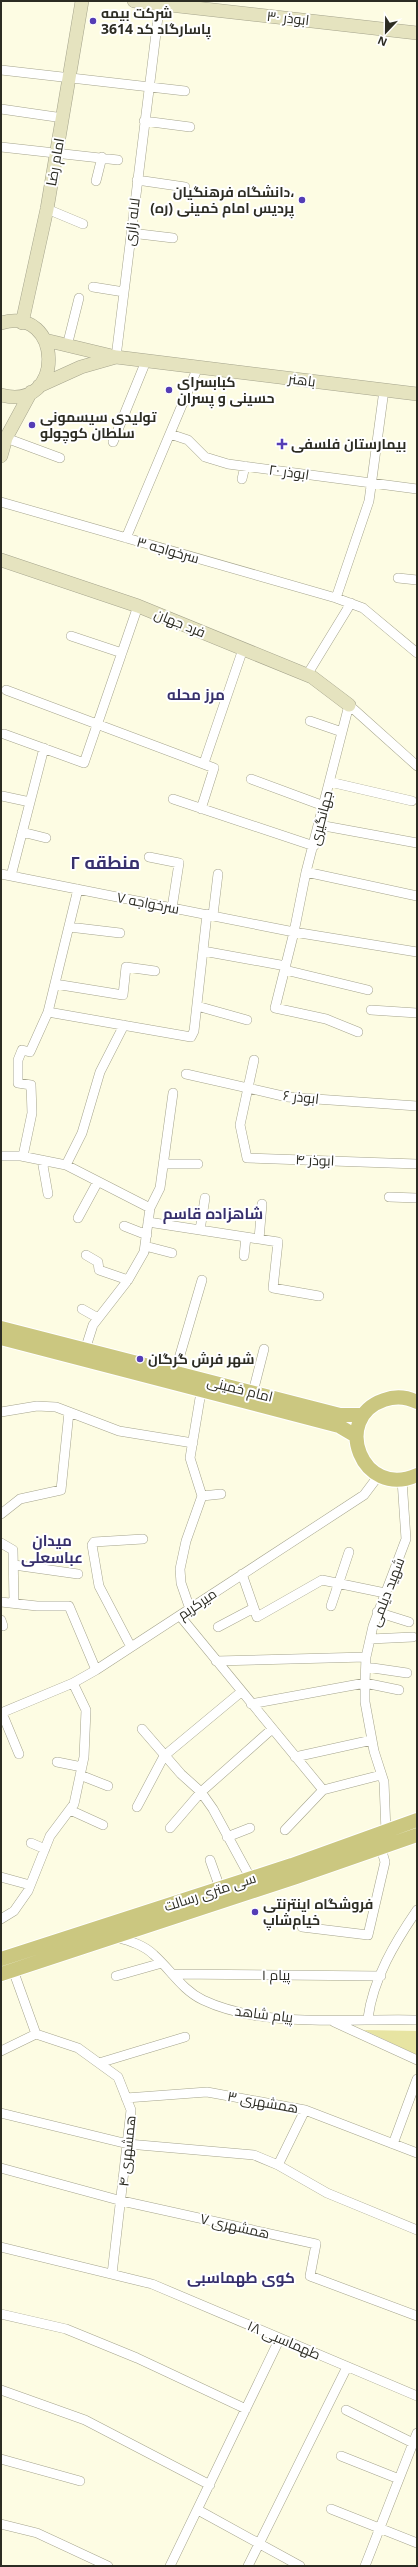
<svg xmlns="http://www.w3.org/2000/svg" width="418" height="2567" font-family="'Open Sans',Cairo,sans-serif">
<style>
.green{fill:#e7e4a2}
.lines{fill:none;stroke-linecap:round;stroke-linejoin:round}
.street-casing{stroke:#a5a48d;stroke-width:10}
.secondary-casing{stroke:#a5a48d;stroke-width:14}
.primary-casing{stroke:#fff;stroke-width:16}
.street{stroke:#fff;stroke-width:9}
.secondary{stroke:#e5e3bf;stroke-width:13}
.primary{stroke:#cbc780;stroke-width:14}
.poi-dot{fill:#543db5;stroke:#fff;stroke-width:1.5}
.labels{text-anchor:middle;stroke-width:4;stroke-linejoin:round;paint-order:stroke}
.poi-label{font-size:14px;font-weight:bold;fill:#2c2c23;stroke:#fff;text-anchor:start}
.street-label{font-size:14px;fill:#2c2c23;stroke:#fff}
.neighbourhood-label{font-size:15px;font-weight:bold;fill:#37306c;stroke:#fff}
.district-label{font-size:18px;font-weight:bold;fill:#37306c;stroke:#fff}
</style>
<rect width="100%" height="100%" fill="#fdfce3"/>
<path class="green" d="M364,2030L417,2031V2055Z"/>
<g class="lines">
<g class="street-casing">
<path id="street" d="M1,70L185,91
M1,109L63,118
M144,121L190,127
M1,147L118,160
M137,180L185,187
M96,181L102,157
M47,209L83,224
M131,233L173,238
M93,287L124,292
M67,346L79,298
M116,357L160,1
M170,434L188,440L205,457L228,464L417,489
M6,438L60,458
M113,442L146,361
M242,479L245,466
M1,502L336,598L363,608L417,653
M126,538L198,367
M398,578L417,580
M336,598L369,501L384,390
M71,636L122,653
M307,675L351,603
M6,690L214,768L201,809
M310,721L342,732
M4,734L84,763L138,606
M204,763L243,649
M251,779L324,806
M330,782L412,801
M2,796L30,802
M173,799L314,846
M319,825L417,843
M22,832L46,838
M149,857L179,863L172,908
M306,872L417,896
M1,874L294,932L417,952
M11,876L44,748
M213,915L218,874
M69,927L120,933
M203,951L286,966
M285,970L368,990
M55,984L123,995L126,967L155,971
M197,1006L247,1020
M371,1010L417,1013
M48,1012L191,1037L194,1031L207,914
M358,1032L326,1019L275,1008L294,932L306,872L349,705L417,766
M254,1060L240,1125L247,1158L417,1164
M186,1074L287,1097L417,1106
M1,1156H21L66,1165L150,1208
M23,1156L32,1113L31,1085L18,1083V1060L22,1050L30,1052L48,1012L78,889
M42,1160L48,1194
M164,1164H198
M66,1165L82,1133L100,1072L124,1025
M389,1197L417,1198
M78,1218L97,1183
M148,1222L278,1242L273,1288L319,1296
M124,1226L147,1235
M200,1230L205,1198
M259,1239L262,1204
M145,1246L172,1253
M86,1255L98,1262L99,1270L128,1280
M244,1256L246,1237
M82,1309L98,1318
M85,1350L93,1325L128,1280L144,1252L150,1208L160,1188L173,1093
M175,1372L202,1280
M253,1392L264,1349
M1,1412L37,1406L56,1407L119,1431L193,1443
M202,1496L221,1494
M1,1514L20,1499L61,1490L69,1412
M1,1543L13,1550L14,1603
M14,1565L78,1574
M242,1574L257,1617L322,1580L385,1593
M1,1602L37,1606H69L96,1670
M331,1606L349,1552
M190,1609L181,1583L180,1569L186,1541L202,1496L190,1458L201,1392
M377,1612L409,1622
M180,1616L323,1790
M1,1620L3,1626
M218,1627L254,1608
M370,1639L413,1637
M131,1647L99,1586L92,1545L94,1542L143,1539
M216,1661L366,1657
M366,1667L407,1673
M251,1704L365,1683L399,1690
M1,1713L73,1683L96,1670L364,1495L379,1475
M2,1713L19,1754
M142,1729L181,1774L201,1792L213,1809L251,1879
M295,1757L372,1740
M57,1762L82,1767
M80,1775L108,1786
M137,1807L164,1756L241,1692
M70,1810L103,1825
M170,1828L201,1792L272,1729
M285,1830L323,1790L381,1775
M386,1832L384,1782L374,1751L365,1702V1683L366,1657L373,1626L406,1539L402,1480
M227,1837L250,1828
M31,1843L45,1849
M210,1860L220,1888
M1,1877L30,1885
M1,1919L14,1911L28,1891L50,1836L74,1804L84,1757L86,1710L73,1683
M302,1927L368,1935L385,1862L381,1848
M116,1937C130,1941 144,1945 154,1955C171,1970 182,1990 203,2000C264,2029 351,2018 417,2020
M13,1970L36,2034
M172,1974L381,1976
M116,1976L162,1963
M368,2018C373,1979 395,1942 417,1910
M334,2022L417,2060
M36,2034L78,2048L118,2077L131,2110L112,2274
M1,2051L36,2034
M99,2063L185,2037
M126,2098L207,2092L305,2110L417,2153
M1,2113L128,2144L254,2155L278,2165L327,2193L417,2230
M393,2144L417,2079
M278,2165L305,2110
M1,2168L122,2201L316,2244L310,2276L417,2316
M1,2247L152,2284L417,2396
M1,2314L66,2329L137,2358L246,2409
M1,2390L85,2420L210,2485
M346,2410L413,2443
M341,2456L399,2479
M1,2459L80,2481
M331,2509L417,2543
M198,2510L300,2566
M1,2524L37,2533L108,2566
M170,2566L280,2338
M248,2566L347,2367
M365,2566L417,2433"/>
</g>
<g class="secondary-casing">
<path id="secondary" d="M134,1L417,33
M1,323C63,304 66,413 1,395
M22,323L47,209L82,1
M116,357L417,394
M39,386L81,367L116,357L45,340
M1,456L6,438L31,392
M1,560L138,606L312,677L349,705"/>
</g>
<g class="primary-casing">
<path id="primary" d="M1,1328L340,1415H363
M1,1338L339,1426L356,1436
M417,1402C407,1397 395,1396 384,1400C331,1418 362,1500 417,1475
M1,1959L292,1865L417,1820
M1,1974L296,1877L417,1835"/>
</g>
<use href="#street" class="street"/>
<use href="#secondary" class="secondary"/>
<use href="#primary" class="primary"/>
</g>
<g class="poi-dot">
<circle cx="93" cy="21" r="4"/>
<circle cx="302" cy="200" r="4"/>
<circle cx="169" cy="390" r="4"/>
<circle cx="32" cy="425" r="4"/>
<path d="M280 438h4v4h4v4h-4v4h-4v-4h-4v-4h4z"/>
<circle cx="140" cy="1359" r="4"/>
<circle cx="255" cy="1912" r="4"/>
</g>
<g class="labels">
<g class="poi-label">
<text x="101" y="18">شرکت بیمه<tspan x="101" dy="16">پاسارگاد کد 3614</tspan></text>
<text x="294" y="197" text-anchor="end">دانشگاه فرهنگیان،<tspan x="294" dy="16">پردیس امام خمینی (ره)</tspan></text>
<text x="177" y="387">کبابسرای<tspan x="177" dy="16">حسینی و پسران</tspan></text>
<text x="40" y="422">تولیدی سیسمونی<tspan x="40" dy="16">سلطان کوچولو</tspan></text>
<text x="291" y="449">بیمارستان فلسفی</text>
<text x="148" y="1364">شهر فرش گرگان</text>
<text x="263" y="1909">فروشگاه اینترنتی<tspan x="263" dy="16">خیام‌شاپ</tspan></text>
</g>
<g class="street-label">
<text transform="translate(288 18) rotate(6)" y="5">ابوذر ۳۰</text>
<text transform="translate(55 162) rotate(-80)" y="5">امام رضا</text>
<text transform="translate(132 222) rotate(-83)" y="5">لاله زاری</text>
<text transform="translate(302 380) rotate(7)" y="5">باهنر</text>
<text transform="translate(289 472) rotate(8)" y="5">ابوذر ۲۰</text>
<text transform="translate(168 550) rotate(16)" y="5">سرخواجه ۳</text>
<text transform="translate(180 623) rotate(22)" y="5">فرد جهان</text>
<text transform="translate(321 818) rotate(-76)" y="5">جهانگیری</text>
<text transform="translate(148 903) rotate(11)" y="5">سرخواجه ۷</text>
<text transform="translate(301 1097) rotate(6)" y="5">ابوذر ۶</text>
<text transform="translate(315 1160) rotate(2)" y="5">ابوذر ۴</text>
<text transform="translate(240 1389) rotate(14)" y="5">امام خمینی</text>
<text transform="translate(387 1592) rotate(-69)" y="5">شهید دیلمی</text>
<text transform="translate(197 1604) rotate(-34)" y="5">میرکریم</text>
<text transform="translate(210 1892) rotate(-18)" y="5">سی متری رسالت</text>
<text x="276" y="1980">۱ پیام</text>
<text transform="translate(264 2014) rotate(7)" y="5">پیام شاهد</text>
<text transform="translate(263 2102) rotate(10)" y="5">۳ همشهری</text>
<text transform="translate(127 2151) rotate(-84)" y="5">همشهری ۴</text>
<text transform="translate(235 2226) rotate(13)" y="5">۷ همشهری</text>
<text transform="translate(284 2340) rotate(23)" y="5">۱۸ طهماسبی</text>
</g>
<g class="neighbourhood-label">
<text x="196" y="700">مرز محله</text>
<text x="213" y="1219">شاهزاده قاسم</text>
<text x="52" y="1546">میدان<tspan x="52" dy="17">عباسعلی</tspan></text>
<text x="241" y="2283">کوی طهماسبی</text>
</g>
<g class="district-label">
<text x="105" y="869">منطقه ۲</text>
</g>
</g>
<rect width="418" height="2567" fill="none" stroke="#2c2c23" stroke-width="4"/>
<g transform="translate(386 32) rotate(202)" stroke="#ffffff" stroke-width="3" paint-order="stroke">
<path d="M0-3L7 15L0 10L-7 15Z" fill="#2c2c23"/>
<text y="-6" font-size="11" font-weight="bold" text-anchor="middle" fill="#2c2c23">N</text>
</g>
</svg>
